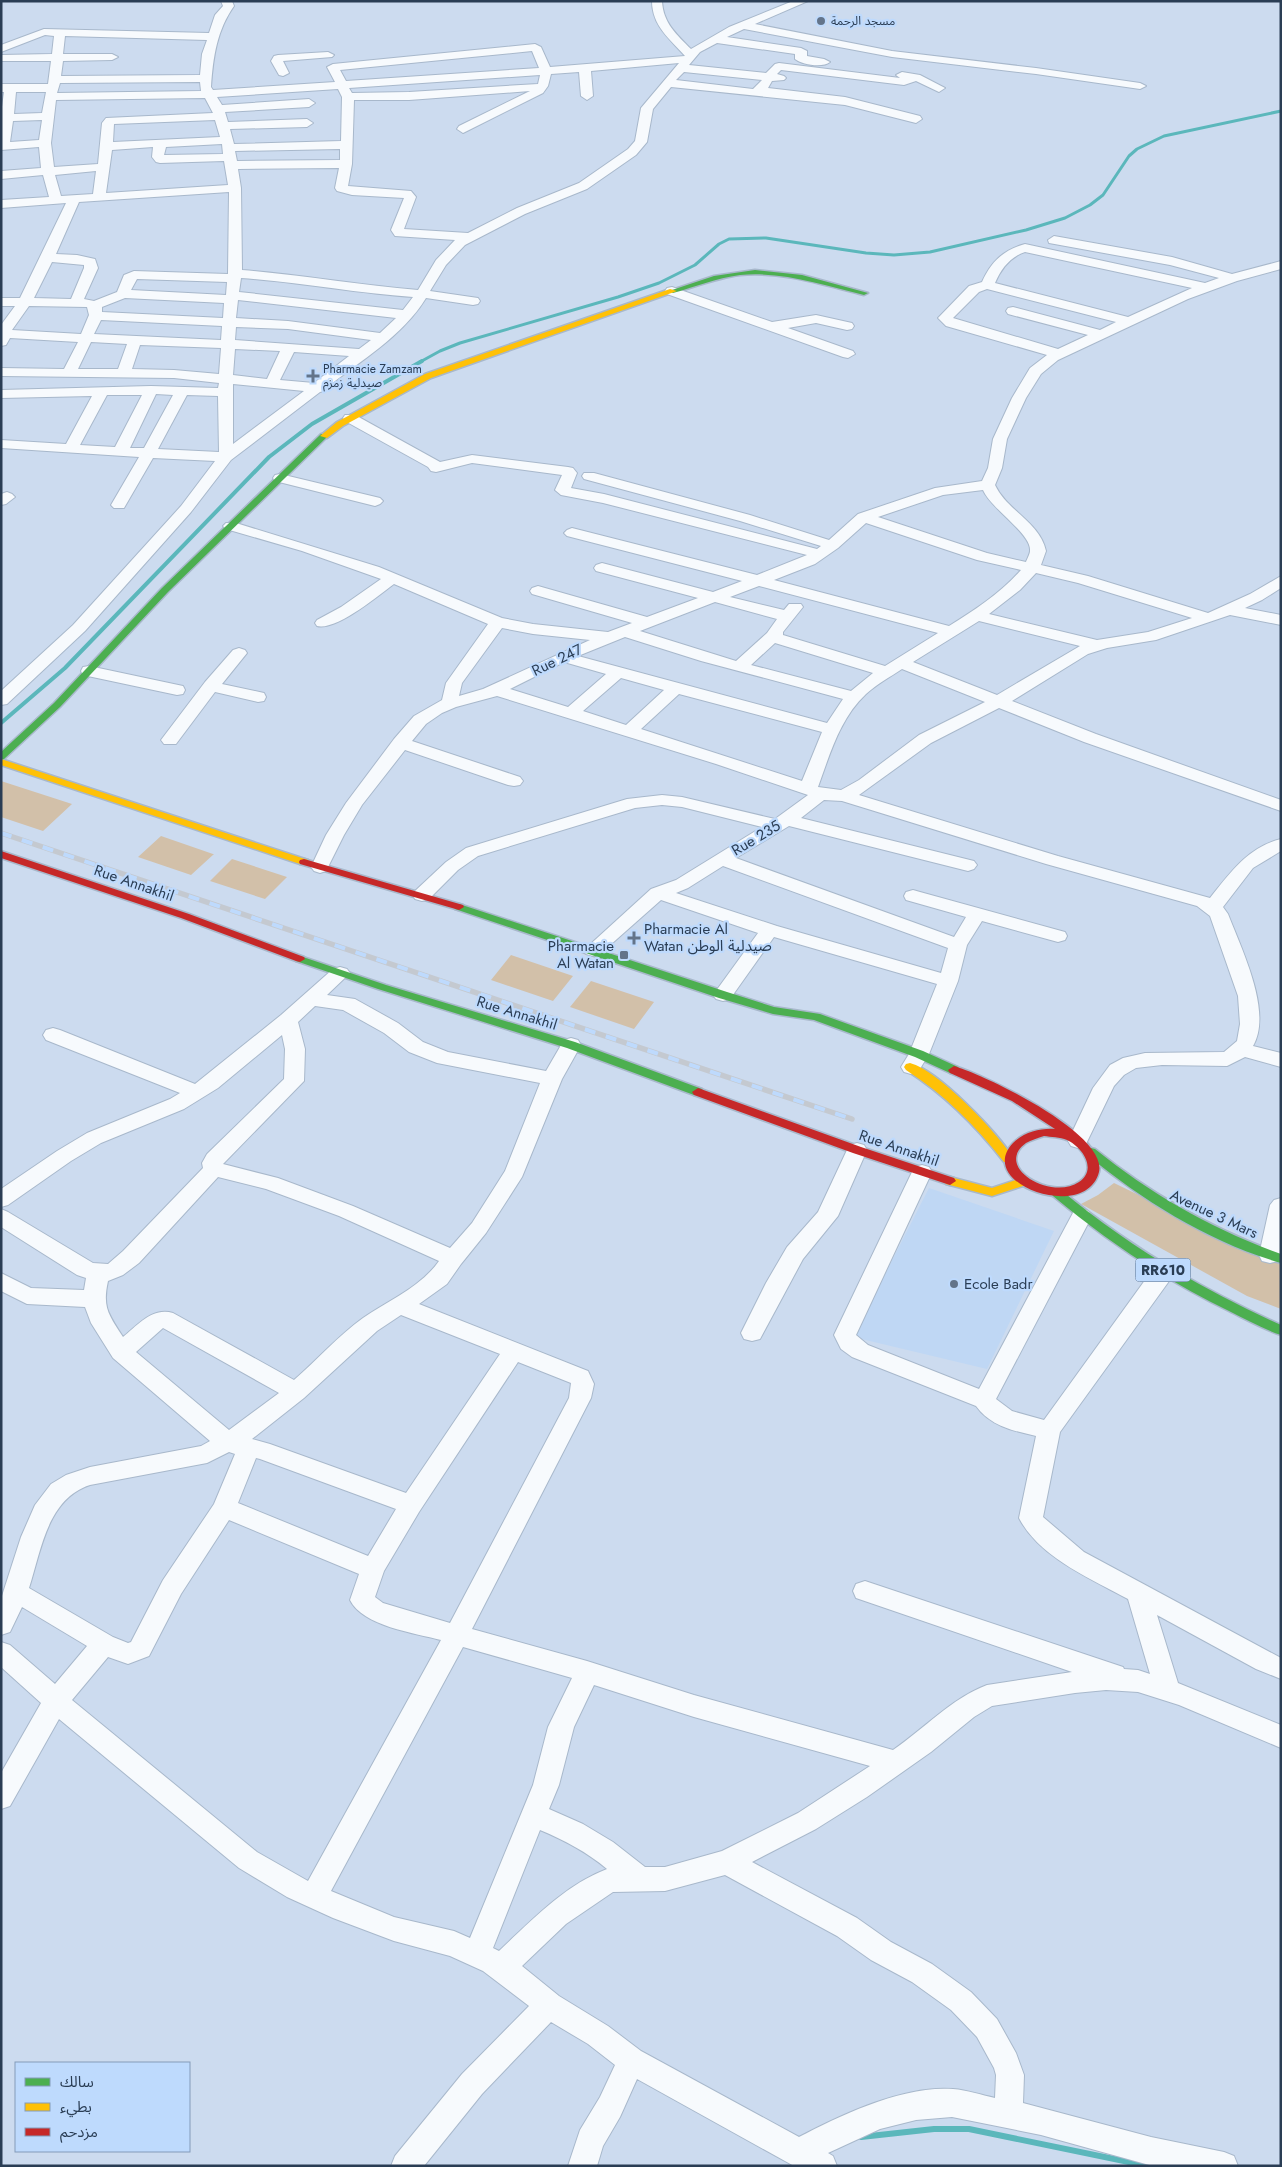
<svg xmlns="http://www.w3.org/2000/svg" width="1282" height="2167" font-family="Jost,'Noto Sans Arabic',sans-serif">
<style>
.built{fill:#bfd7f4}
.green{fill:#d2c0a9}
.lines{fill:none;stroke-linecap:round;stroke-linejoin:round}
.stream-far2{stroke:#5bb7bb;stroke-width:3}
.stream-far1{stroke:#5bb7bb;stroke-width:4}
.stream{stroke:#5bb7bb;stroke-width:6}
.street-casing{stroke:#a8b8cb;stroke-width:2}
.fast-casing{stroke:#a8b8cb;stroke-width:3}
.slow-casing{stroke:#a8b8cb;stroke-width:3}
.jam-casing{stroke:#a8b8cb;stroke-width:3}
.street{fill:#f7fafd;fill-rule:evenodd}
.fast{fill:#4caf50;fill-rule:evenodd}
.slow{fill:#ffc107;fill-rule:evenodd}
.jam{fill:#c62828;fill-rule:evenodd}
.rail-casing{stroke:#c4c9d0;stroke-width:5.5}
.rail{stroke:#bedafd;stroke-width:4;stroke-dasharray:11;stroke-linecap:butt}
.poi-dot{fill:#63748a;stroke:#bedafd;stroke-width:2}
.labels{text-anchor:middle;stroke-width:4.5;stroke-linejoin:round;paint-order:stroke}
.far-poi-label{font-size:12px;fill:#2a3d54;stroke:#bedafd;text-anchor:start}
.shield{fill:#bedafd;stroke:#566c87;stroke-width:1}
.shield-label{font-size:14px;font-weight:bold;fill:#2a3d54}
.street-label{font-size:15px;fill:#2a3d54;stroke:#bedafd}
.poi-label{font-size:15px;fill:#2a3d54;stroke:#bedafd;text-anchor:start}
</style>
<rect width="100%" height="100%" fill="#ccdbef"/>
<path class="built" d="M929,1188L1054,1231L987,1369L853,1337Z"/>
<path class="green" d="M1,781L72,804L43,831L1,817Z
M161,836L213,854H214L191,875L138,857Z
M232,859L287,877L265,899L210,881Z
M511,955L573,976L553,1001L491,980Z
M591,981L654,1002L634,1029L570,1007Z
M1114,1183L1281,1264V1309L1247,1296L1081,1204L1098,1195Z"/>
<g class="lines">
<path class="stream-far2" d="M420,362L440,351L460,343L618,297L659,283L695,265L719,244L729,239L766,238L866,253L894,255L930,252L1026,230L1065,218L1090,205L1103,195L1129,156L1137,149L1164,136L1281,111"/>
<path class="stream-far1" d="M1,723L65,668L269,457L312,424L422,361"/>
<path class="stream" d="M861,2137L934,2129H969L1148,2166"/>
<g class="street-casing">
<path id="street" d="M221,1H232L234,6C217,30 213,57 211,87L213,90L335,82L327,67L333,64L535,44L541,47L550,67L685,56C670,39 652,26 652,1H662C663,23 677,35 691,49L729,27L793,1H808L755,24L892,51L1036,68L1140,83L1146,86L1140,89L1036,74L892,57L744,29L727,37L801,48L807,51V56L824,59L830,62C823,68 802,65 795,59V54L717,43L700,52L689,65L766,73L775,64L779,63L900,78L896,75L902,72L920,75L945,88L939,92L916,81L904,85L781,70L777,74L784,76L786,78L784,80L772,81L768,88L845,97L920,116L922,119L916,123L845,105L671,87L653,109L647,142L636,155L587,189L525,214L465,245L446,265L430,291L478,298L480,301L478,304L473,305L426,298C403,336 360,361 326,388L324,391L320,392L231,460L191,512L85,631L7,704L1,705V691L73,625L181,506L215,461L153,458L124,508H114L111,505L139,457L1,448V440L66,444L92,396L1,398V390L151,386L218,388L219,383L174,378L1,376V368L64,369L78,342L10,338L6,345L1,346V325L15,306H1V298H20L66,203L1,208V200L49,197L43,175L1,179V171L41,168L39,147L1,150V114L4,92H1V84H48L51,61H1V55L52,54L54,36L45,35L1,52V45L44,29L209,33L215,15L223,6ZM65,36L207,40L202,54L200,75L61,76L63,61L112,60L118,57L112,54H63ZM532,51L539,68L346,81L340,70ZM679,63L641,108L635,141L628,149L579,183L517,208L468,233L404,229L416,197L411,191L348,186L352,164L354,100H409L530,91L459,126L457,129L463,133L543,93L548,86L551,74L579,72L581,96L587,100L593,96L591,71ZM684,72L762,80L753,89L676,80ZM540,75L538,84L409,92L352,93L349,88ZM200,82L201,91L57,93L60,83ZM338,89L342,97L341,141L234,144L230,129L307,127L313,123L307,119L228,122L225,112L309,107L315,103L309,99L222,105L217,97ZM16,92H46L42,113L14,114ZM205,98L213,113L106,118L102,123L98,164L54,167L51,143L56,100ZM42,120L39,140L10,142L13,121ZM215,120L220,137L113,142L114,124ZM222,144L223,154L164,155L166,147ZM153,147L152,157L156,162L160,163L224,161L228,185L106,193L112,150ZM340,149V160L237,161L235,151ZM339,168L335,188L337,191L352,195L404,198L391,230L395,236L455,240L436,260L418,290C359,285 301,275 242,270L241,188L238,169ZM96,171L93,194L61,196L55,175ZM229,192L228,274L134,271L124,275L117,292L94,301L84,299L98,268L95,259L77,255L56,254L79,202ZM52,262L84,265V268L71,299L34,298ZM241,278C299,282 355,293 413,297L403,310L239,292ZM137,279L227,282L226,295L131,290ZM125,298L224,303L223,318L102,312V307ZM238,300L396,318L380,333L288,321L236,318ZM29,306L87,307L89,315L81,334L12,330ZM101,320L222,326L221,340L94,334ZM236,327L288,329L371,340L359,349L235,340ZM91,342L127,344L118,369H78ZM140,345L221,348L219,374L174,370L132,369ZM235,349L280,351L267,379L233,375ZM294,352L349,356L314,383L280,380ZM233,384L304,391L233,444ZM156,394L173,395L144,448H130ZM107,395H142L115,447L80,445ZM187,395L218,396L219,452L158,449Z
M328,52L334,55L332,57L283,61L289,73L283,76L279,75L271,61L274,56L278,55Z
M1054,236L1172,257L1232,274L1281,261V269L1237,281L1188,299L1058,360L1041,374L1026,398L1007,439L1002,468L995,485C1007,511 1040,522 1046,551L1041,565L1088,576L1208,613L1250,594L1281,576V588L1262,600L1245,608L1281,615V625L1230,615L1156,640L1107,648L1088,654L1012,701L1096,734L1281,800V811L1084,742L999,708L931,743L859,795L1058,856L1210,898C1230,873 1248,847 1281,839V851L1253,868L1223,907L1228,914C1241,948 1273,1012 1253,1046L1281,1053V1067L1245,1057L1227,1066L1162,1065L1136,1068L1124,1075L1114,1086L1085,1146L1078,1148L1071,1146L1068,1141L1093,1088L1110,1065L1123,1058L1145,1053L1224,1052L1237,1041L1240,1024L1238,996L1210,916L1197,906L1046,864L842,801L824,800L801,818L974,861L977,865L974,869L968,871L789,826L736,858L954,937L966,917L906,900L904,896L906,892L913,890L920,892L1065,932L1067,936L1065,940L1058,942L982,921L967,945L958,981L929,1054L918,1072L911,1074L904,1072L901,1067L909,1054L937,984L774,937L730,999L723,1001L716,999L713,995L716,991L758,933L661,900L600,954L593,956L586,954L584,950L651,889L676,880L762,827L682,807L662,805L635,808L478,856L458,870L429,899L422,901L415,899L413,895L415,891L446,862L466,848L627,799L662,795L682,797L775,819L808,795L716,764L497,696L456,707L442,713L426,724L412,741L520,777L523,781L520,785L514,786L508,785L405,750L362,805L344,835L326,871L320,873L314,871L311,867L326,835L346,803L394,739L414,716L442,700L446,683L488,624L394,584C378,596 336,631 317,626L315,623L317,620L341,607L381,579L302,551L226,529L223,526L226,523H236L379,567L502,618L533,624L608,632L632,623L532,594L530,591L532,588L538,586L647,617L698,598L596,571L594,568L596,565L602,563L713,592L742,581L567,536L564,533L567,530L572,528L757,575L807,555L603,503L561,495L555,490L562,475L472,463L436,472L431,471L428,467L345,421L343,418L345,415H355L440,462L472,455L568,467L573,468L577,473L571,488L604,494L817,549L821,546L740,521L584,479L582,476L584,473H594L750,515L829,540L858,514L935,488L982,481L988,468L993,439L1012,398L1030,368L1047,355L946,326L938,318L969,286L982,282C991,262 1003,250 1025,244L1205,283L1219,278L1170,265L1049,243L1048,240ZM1025,252L1192,288L1128,317L995,283C1001,269 1010,257 1025,252ZM987,289L1116,322L1100,330L1013,307L1008,308L1006,311L1008,314L1088,335L1058,349L953,318L979,292ZM983,490C991,509 1032,534 1030,551C1030,554 1027,559 1026,562L987,553L878,517L943,495ZM866,523L977,560L1021,570C1001,593 975,610 949,626L774,580L815,564L838,548ZM1036,573L1078,583L1192,618L1148,632L1097,640L989,614L1020,590ZM759,586L938,633L885,666L783,635V632L803,607L801,604H789L784,610L730,597ZM715,602L777,619L767,633L736,661L640,631ZM979,621L1080,646L997,695L913,662ZM502,628L533,634L590,640L483,689L459,696L462,683ZM625,637L701,661L843,699L827,723L578,656ZM775,643L873,673L851,691L751,665ZM564,662L606,674L568,707L510,689ZM902,669L985,702L919,735L859,780L841,790L818,787C830,754 840,718 866,694C877,684 890,677 902,669ZM621,678L664,690L626,725L583,711ZM679,694L822,732L802,781L641,729ZM723,866L948,948L941,973L777,926L676,893L688,888Z
M672,287L772,322L816,315L852,323L854,326L852,329L847,330L816,323L788,328L853,351L855,354L848,358L843,357L667,294L665,291L667,288Z
M280,474L380,498L383,501L380,504L375,506L275,481L273,478L275,475Z
M7,492L12,494L15,497L6,504L1,505V494Z
M239,648L245,650L247,653L222,684L264,693L266,697L264,701L258,702L215,692L176,744H164L161,740L205,682L233,650Z
M89,666L183,686L185,690L183,694L177,695L83,675L81,671L83,667Z
M340,967L347,969L350,973L327,995L355,999L398,1023L423,1042L448,1052L546,1071L564,1040L571,1038L578,1040L581,1045L562,1079L522,1177L486,1233L461,1264L447,1284L419,1304L588,1371L594,1384L591,1398L472,1629L587,1661L694,1695L893,1750C924,1729 952,1698 987,1685L1072,1672L856,1598L853,1591L856,1584L865,1581L1123,1667L1124,1669L1138,1670L1150,1674L1128,1599C1091,1579 1039,1557 1019,1518L1036,1436C1014,1431 990,1426 976,1406L852,1357L841,1349L834,1335L912,1172L915,1167L922,1165L929,1167L932,1172L856,1335L868,1345L979,1389L1074,1211L1081,1208L1088,1211L1092,1216L996,1399L1012,1411L1044,1420L1156,1265L1164,1263L1172,1265L1175,1271L1172,1277L1060,1432L1043,1517L1084,1552L1281,1658V1679L1256,1669L1157,1615L1178,1683L1281,1725V1748L1179,1705L1138,1692L1106,1690L1075,1693L992,1706L974,1717L931,1752L867,1797L816,1829L752,1862L857,1918L891,1942L932,1964L971,1992L997,2019L1016,2053L1024,2075L1023,2103L1151,2137L1224,2152L1234,2156L1238,2166H1153L1041,2135L952,2117L916,2120L880,2129L828,2153L833,2156L837,2166H794L637,2079L620,2117L603,2146L597,2166H568L580,2130L600,2097L615,2065L588,2044L551,2022L482,2094L424,2166H391L395,2156L462,2074L529,2006L483,1971L450,1956L394,1941L333,1918L287,1897L239,1868L59,1719L10,1806L1,1809V1773L41,1703L1,1667V1642L10,1645L55,1684L87,1646L22,1607L10,1632L1,1635V1599L21,1537L35,1505L51,1484L66,1475L90,1467L201,1446L210,1441L113,1358L91,1323L85,1307L27,1304L1,1291V1273L31,1288L84,1290L86,1278L77,1275L1,1227V1209L8,1212L93,1263L108,1264L123,1251L203,1168L202,1163L207,1154L284,1079L285,1049L282,1035L218,1088L184,1109L101,1143L71,1161L8,1205L1,1207V1189L57,1151L87,1133L170,1099L180,1093L46,1040L43,1035L46,1030L53,1028L60,1030L195,1084L281,1015L333,969ZM315,1006L343,1010L384,1033L409,1052L437,1063L540,1083L505,1171L472,1223L450,1248L353,1206L278,1178L223,1164L304,1081L305,1049L298,1022ZM218,1177L266,1189L339,1216L439,1261C421,1287 389,1300 363,1318C339,1335 316,1361 294,1380L173,1313C152,1307 138,1325 123,1337C109,1315 102,1308 108,1281L123,1275L139,1263ZM401,1315L500,1354L406,1493L270,1444L252,1439L304,1398L377,1331ZM163,1328L279,1393L229,1430L136,1352ZM518,1362L571,1383L569,1398L450,1623L383,1603L375,1597L384,1571L419,1512ZM229,1452L235,1454L214,1504L163,1580L131,1642L128,1643L113,1637L29,1588C41,1551 47,1499 90,1485L207,1463ZM256,1458L260,1459L396,1509L368,1556L238,1503ZM229,1520L359,1574L350,1600C363,1626 414,1633 441,1640L308,1881L257,1852L72,1700L108,1657L128,1664L149,1656L181,1594ZM463,1647L572,1678L548,1727L533,1785L470,1938L454,1931L394,1917L331,1891ZM594,1685L694,1717L870,1766L798,1813L722,1851L665,1867H645L613,1842L583,1824L549,1809L559,1785L574,1727ZM540,1830C564,1840 587,1852 607,1869C565,1885 532,1920 499,1951L493,1948ZM725,1875L837,1936L871,1960L912,1982L951,2010L977,2037L994,2068L996,2075L995,2098C981,2095 967,2090 953,2089C904,2085 841,2115 799,2137L641,2051L608,2026L559,1996L522,1966L566,1924L613,1892L665,1891Z
M857,1143L864,1145L867,1150L838,1216L803,1259L760,1339L752,1341L744,1339L741,1333L766,1283L787,1247L818,1212L847,1150L850,1145Z
M1281,1198V1255L1278,1261L1270,1263L1262,1261L1259,1255L1270,1205L1274,1200Z"/>
</g>
<g class="fast-casing">
<path id="fast" d="M755,270L802,275L868,293L864,295C823,285 782,271 740,275C716,278 695,287 673,293L669,291L714,276Z
M321,434L328,436L168,592L60,707L4,759L1,760V752L54,703L162,588Z
M459,904L727,992L774,1007L820,1014L923,1051L958,1067L960,1070L954,1074L950,1073L915,1057L814,1020L773,1014L719,998L455,909L454,907L455,905Z
M300,956L386,985L575,1042L702,1089L704,1092L702,1095H694L567,1048L378,989L296,961L295,959Z
M1091,1148L1095,1149C1152,1195 1212,1229 1281,1254V1263C1209,1242 1145,1202 1087,1155L1085,1152L1087,1149Z
M1057,1189L1061,1190C1128,1246 1201,1289 1281,1325V1335C1263,1329 1245,1319 1229,1311C1165,1280 1107,1241 1053,1196L1051,1193L1053,1190Z"/>
</g>
<g class="slow-casing">
<path id="slow" d="M670,289L677,291L431,378L343,426L327,438L320,436L337,422L425,374Z
M1,759L308,860L309,862L308,864H300L1,765Z
M910,1063C939,1071 998,1133 1014,1159L1012,1162H1004C976,1126 945,1095 906,1070L904,1067L906,1064Z
M950,1177L992,1188L1022,1178L1028,1182L1026,1185L992,1196L946,1184L944,1181L946,1178Z"/>
</g>
<g class="jam-casing">
<path id="jam" d="M1,851L189,914L304,957L305,959L300,962L296,961L181,918L1,858Z
M304,859L463,905L464,907L459,910L300,864L299,862L300,860Z
M954,1066C985,1075 1108,1134 1099,1172C1086,1223 974,1184 1013,1143C1024,1132 1041,1128 1055,1129L1012,1101L950,1073L948,1070ZM1044,1136C1051,1137 1060,1137 1067,1140C1082,1147 1098,1169 1079,1182C1051,1201 993,1167 1026,1143C1031,1140 1038,1138 1044,1136Z
M698,1088L861,1147L954,1178L956,1181L950,1185L853,1153L694,1095L692,1092Z"/>
</g>
<use href="#street" class="street"/>
<use href="#fast" class="fast"/>
<use href="#slow" class="slow"/>
<use href="#jam" class="jam"/>
<g class="rail-casing">
<path id="rail" d="M1,833L852,1119"/>
</g>
<use href="#rail" class="rail"/>
</g>
<g class="poi-dot">
<circle cx="821" cy="21" r="5"/>
<path d="M310.5 368.5h5v5h5v5h-5v5h-5v-5h-5v-5h5z"/>
<path d="M631.5 930.5h5v5h5v5h-5v5h-5v-5h-5v-5h5z"/>
<rect x="619" y="950" width="10" height="10" rx="2.5"/>
<circle cx="954" cy="1284" r="5"/>
</g>
<g class="labels">
<g class="far-poi-label">
<text x="831" y="25">مسجد الرحمة</text>
<text x="323" y="373">Pharmacie Zamzam<tspan x="323" dy="14">صيدلية زمزم</tspan></text>
</g>
<rect class="shield" x="1135.5" y="1258.5" width="55" height="23" rx="4"/>
<g class="shield-label">
<text x="1163" y="1275">RR610</text>
</g>
<g class="street-label">
<text transform="translate(557 660) rotate(-26)" y="5">Rue 247</text>
<text transform="translate(756 838) rotate(-31)" y="5">Rue 235</text>
<text transform="translate(134 883) rotate(19)" y="5">Rue Annakhil</text>
<text transform="translate(517 1013) rotate(17)" y="5">Rue Annakhil</text>
<text transform="translate(899 1148) rotate(19)" y="5">Rue Annakhil</text>
<text transform="translate(1214 1214) rotate(25)" y="5">Avenue 3 Mars</text>
</g>
<g class="poi-label">
<text x="644" y="934">Pharmacie Al<tspan x="644" dy="17">Watan صيدلية الوطن</tspan></text>
<text x="614" y="951" text-anchor="end">Pharmacie<tspan x="614" dy="17">Al Watan</tspan></text>
<text x="964" y="1289">Ecole Badr</text>
</g>
</g>
<rect width="1282" height="2167" fill="none" stroke="#2a3d54" stroke-width="5"/>
<rect x="15" y="2062" width="175" height="90" fill="#bedafd" stroke="#839bb9"/>
<rect x="25" y="2078" width="25" height="8" fill="#4caf50" stroke="#839bb9"/>
<text x="60" y="2087" font-size="15" fill="#2a3d54">سالك</text>
<rect x="25" y="2103" width="25" height="8" fill="#ffc107" stroke="#839bb9"/>
<text x="60" y="2112" font-size="15" fill="#2a3d54">بطيء</text>
<rect x="25" y="2128" width="25" height="8" fill="#c62828" stroke="#839bb9"/>
<text x="60" y="2137" font-size="15" fill="#2a3d54">مزدحم</text>
</svg>
